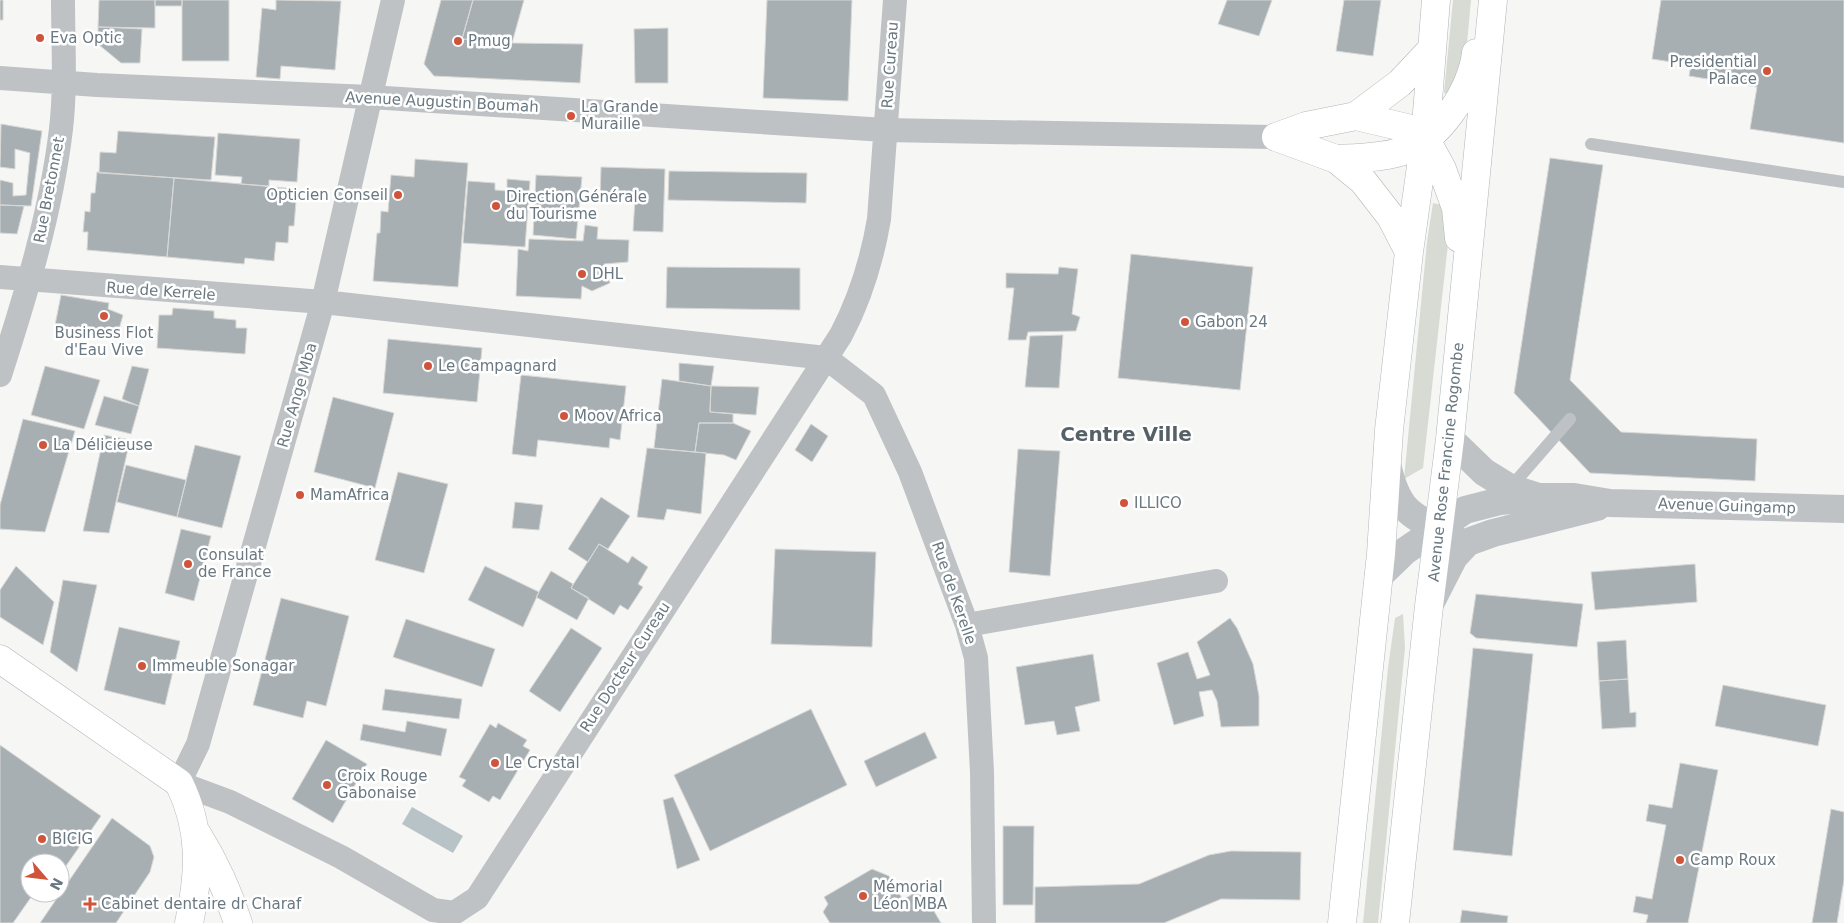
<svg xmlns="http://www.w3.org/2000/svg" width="1844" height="923" font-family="'DejaVu Sans',sans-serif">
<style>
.green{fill:#d7dbd3}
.water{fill:#b8c3c7}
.building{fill:#a8afb3;stroke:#d8d8d6}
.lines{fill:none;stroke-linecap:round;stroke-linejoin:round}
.secondary-casing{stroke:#b1b6b9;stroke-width:29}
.service{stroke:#bec2c5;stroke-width:12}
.minor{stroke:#bec2c5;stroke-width:24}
.tertiary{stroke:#bec2c5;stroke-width:28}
.secondary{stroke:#fff;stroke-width:28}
.poi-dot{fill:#d0533b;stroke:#fff;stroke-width:2}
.labels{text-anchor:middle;stroke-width:5;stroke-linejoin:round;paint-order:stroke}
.poi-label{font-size:15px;fill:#697881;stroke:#fff;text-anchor:start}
.street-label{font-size:15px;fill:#697881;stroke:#fff}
.district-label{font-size:20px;font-weight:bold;fill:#566167;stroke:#fff}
</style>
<rect width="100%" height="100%" fill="#f6f6f4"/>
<path class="green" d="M1453,0H1471L1465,65L1449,95L1444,93Z
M1433,203L1442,205L1448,244L1423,468L1404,479L1427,242Z
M1403,614L1405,648L1378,923H1363L1388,668L1395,618Z"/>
<path class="water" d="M412,807L463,836L453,853L402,824Z"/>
<path class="building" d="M0,0H3V20H0Z
M99,0H155V28L98,27Z
M155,0H182V6H155Z
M182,0H229V61H182Z
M276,0L341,1L335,70L281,66L280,79L256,77L262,8L276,10Z
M441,0H473L462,39L512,43L583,44L580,83L434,76L424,64Z
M473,0H524L512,43L462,39Z
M767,0H852L848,101L763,98Z
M1227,0H1272L1259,36L1218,24Z
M1344,0H1381L1373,56L1336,51Z
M1661,0H1844V143L1750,129L1757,87L1689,76L1691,65L1652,59Z
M98,27L142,29L140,63H121L98,44Z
M668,28V83H635L634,29Z
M1,124L42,131L31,206L0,205V180L13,183V196L26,195L30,153L15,149V169L0,167Z
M118,131L215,137L211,180L99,173L100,152L116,153Z
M218,133L300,139L297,182L269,180V186L241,184L242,177L215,175Z
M1550,158L1603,165L1570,380L1621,432L1757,439L1755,481L1590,473L1514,393Z
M415,159L468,163L458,287L373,281L377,233H380L381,211L388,212L391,175L414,177Z
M601,167L665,169L663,232L633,231L635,199L600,198Z
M669,171L807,173L806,203L668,200Z
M97,172L174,178L167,257L87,250L88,232H83L85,211L90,212L91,193H95Z
M536,175L582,177L576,239L533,235Z
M174,178L297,189L294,226H289L288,243L276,242L274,261L245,258L244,264L167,257Z
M507,179L530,181L525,247L463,243L468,181L495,183V190L507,191Z
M0,205L24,206L17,234L0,233Z
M585,225L598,227L597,239L629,240L628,262L604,264L610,283L592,291L582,286L581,299L516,296L518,249L528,251L529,239L583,241Z
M1131,254L1253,267L1240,390L1118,378Z
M667,267L800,268V310L666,308Z
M1059,267L1078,269L1072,314L1080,317L1076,331L1028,332L1026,340H1008L1014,288H1006V273L1058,274Z
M61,295L109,303L108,309L123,315L116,340L55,325Z
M173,308L214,311V318L236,320V328H247L245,354L157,348L159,315H172Z
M1063,335L1059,388L1025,387L1030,336Z
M388,339L482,348L477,402L383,393Z
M679,363L714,366L711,386L679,381Z
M45,366L100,380L84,429L31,415Z
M132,366L149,369L139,406L122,399Z
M521,375L626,386L620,440L610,438L609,448L538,440L536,457L512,454Z
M662,379L711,386L710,412L733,414V423H699L695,452L654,448Z
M711,386L759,387L756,415L710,412Z
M104,396L139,406L131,434L95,425Z
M333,397L394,413L375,488L314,472Z
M23,419L75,431L45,532L0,529V505Z
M699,423H733L751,431L736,460L724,455L695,452Z
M811,424L828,436L812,462L795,450Z
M104,435L130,440L109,533L83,531Z
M195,445L241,456L222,528L177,517Z
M647,448L706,453L701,514L667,509L664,520L637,517Z
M1018,449L1060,451L1050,576L1009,572Z
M126,465L186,480L177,517L117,502Z
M398,472L448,484L424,573L375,560Z
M601,497L630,516L608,549L599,544L588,562L568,549Z
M515,502L543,505L539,530L512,528Z
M181,529L211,536L194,601L165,593Z
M599,544L628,563L632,556L648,567L638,584L643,587L628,610L620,605L614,615L571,588Z
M775,549L876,552L872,647L771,644Z
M1695,564L1697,602L1595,610L1591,572Z
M16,566L54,602L43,645L0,617V590Z
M485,566L539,592L523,627L468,600Z
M551,571L573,584L571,588L589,598L577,620L536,597Z
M63,580L97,585L77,672L50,652Z
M1476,594L1583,604L1577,647L1476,638L1470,633Z
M281,598L349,616L326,706L307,701L303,718L253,705Z
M1230,618L1237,628L1253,664L1259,696V726L1221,727L1217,701L1212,690L1199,692L1204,716L1174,725L1157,663L1188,652L1197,679L1210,675L1197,642Z
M406,619L495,649L482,687L393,657Z
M119,627L180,641L165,705L104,690Z
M571,628L602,648L560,712L529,691Z
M1626,640L1628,679L1599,681L1597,642Z
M1473,648L1533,654L1512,856L1453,850Z
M1093,654L1100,701L1075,707L1080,731L1057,735L1054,721L1025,725L1016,667Z
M1628,679L1630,713L1636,712V727L1602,729L1599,681Z
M1723,685L1826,705L1818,746L1715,726Z
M385,689L462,699L459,719L382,710Z
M811,709L847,785L710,851L674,775Z
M407,721L447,729L441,756L360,740L363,724L405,732Z
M498,723L527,740L523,746L530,750L500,800L493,796L489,802L462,786L466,780L459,777L490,724L496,728Z
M925,732L937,758L876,787L864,761Z
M326,740L367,764L333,823L292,799Z
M0,745L101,816L61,873L60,863H30V893H34L13,923H0Z
M1680,763L1718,770L1688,923H1646L1648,915L1633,912L1636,896L1652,899L1666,825L1646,821L1649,804L1672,808Z
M673,797L700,860L677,869L663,800Z
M1831,809L1844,812V880L1837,923H1812Z
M112,818L150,846L154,857L150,872L116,923H40Z
M1003,826H1034L1033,905H1003Z
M1231,851L1301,852L1300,900L1221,899L1164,923H1035V887L1139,884L1209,855Z
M872,869L889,876L903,900L914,893L925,896L941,923H830L823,912L828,904L824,897Z
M1462,910L1508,916L1507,923H1460Z"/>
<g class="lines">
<g class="secondary-casing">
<path id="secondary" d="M1356,116L1400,83L1431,50
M1276,137L1306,126L1356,116L1407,128L1425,138L1442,169L1456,208L1459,238
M1276,137L1336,159L1363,181L1391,217L1409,252
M1336,159C1357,158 1379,158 1400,152C1438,142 1472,90 1476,53
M0,659L179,783C202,830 200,872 189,923
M197,834C215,863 228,891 238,923
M1342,923L1381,554L1389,430L1409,252L1425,138L1436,0
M1395,923L1429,606L1450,439L1493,0"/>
</g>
<path class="service" d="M1591,144L1844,182
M1509,489L1570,419"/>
<path class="minor" d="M393,0L323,302L198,744L179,783L230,802L341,857L433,910L454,913L477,898L841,335C861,297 872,260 879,219L895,0
M0,78L97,85L370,97L885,130L1276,137
M0,277L323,302L826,358
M826,358L874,395L910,472L967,625L976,658L982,772L984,923
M0,375C26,294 51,213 61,129C66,86 63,43 63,0
M967,625L1216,581"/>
<path class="tertiary" d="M1450,439L1484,472L1510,488L1539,497H1574L1610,503L1844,509
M1387,464C1397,510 1409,516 1451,534
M1378,577L1405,551L1465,510L1500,501L1530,498
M1431,602L1454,557L1468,542L1493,533L1597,507"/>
<use href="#secondary" class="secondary"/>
</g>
<g class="poi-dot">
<circle cx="40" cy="38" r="5"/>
<circle cx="458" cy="41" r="5"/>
<circle cx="1767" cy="71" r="5"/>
<circle cx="571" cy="116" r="5"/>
<circle cx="398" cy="195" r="5"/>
<circle cx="496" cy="206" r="5"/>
<circle cx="582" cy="274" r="5"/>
<circle cx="104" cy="316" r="5"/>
<circle cx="1185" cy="322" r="5"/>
<circle cx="428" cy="366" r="5"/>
<circle cx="564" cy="416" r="5"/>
<circle cx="43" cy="445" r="5"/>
<circle cx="300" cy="495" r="5"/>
<circle cx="1124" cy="503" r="5"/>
<circle cx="188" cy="564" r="5"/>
<circle cx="142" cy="666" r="5"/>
<circle cx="495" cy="763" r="5"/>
<circle cx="327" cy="785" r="5"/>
<circle cx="42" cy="839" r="5"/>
<circle cx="1680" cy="860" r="5"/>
<circle cx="863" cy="896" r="5"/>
<path d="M87.5 896.5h5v5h5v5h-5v5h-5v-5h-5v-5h5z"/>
</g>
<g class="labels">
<g class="poi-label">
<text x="50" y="43">Eva Optic</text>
<text x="468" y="46">Pmug</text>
<text x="1757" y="67" text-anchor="end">Presidential<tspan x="1757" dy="17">Palace</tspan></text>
<text x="581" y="112">La Grande<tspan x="581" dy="17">Muraille</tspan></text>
<text x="388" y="200" text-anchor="end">Opticien Conseil</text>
<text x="506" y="202">Direction Générale<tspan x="506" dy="17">du Tourisme</tspan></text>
<text x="592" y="279">DHL</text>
<text x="1195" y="327">Gabon 24</text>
<text x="104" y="338" text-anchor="middle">Business Flot<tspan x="104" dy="17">d'Eau Vive</tspan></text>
<text x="438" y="371">Le Campagnard</text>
<text x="574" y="421">Moov Africa</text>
<text x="53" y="450">La Délicieuse</text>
<text x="310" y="500">MamAfrica</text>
<text x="1134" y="508">ILLICO</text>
<text x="198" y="560">Consulat<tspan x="198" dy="17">de France</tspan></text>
<text x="152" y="671">Immeuble Sonagar</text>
<text x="505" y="768">Le Crystal</text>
<text x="337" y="781">Croix Rouge<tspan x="337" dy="17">Gabonaise</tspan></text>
<text x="52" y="844">BICIG</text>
<text x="1690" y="865">Camp Roux</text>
<text x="873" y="892">Mémorial<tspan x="873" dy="17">Léon MBA</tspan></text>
<text x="101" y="909">Cabinet dentaire dr Charaf</text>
</g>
<g class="street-label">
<text transform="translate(890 65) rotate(-86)" y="5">Rue Cureau</text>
<text transform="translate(442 102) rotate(3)" y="5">Avenue Augustin Boumah</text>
<text transform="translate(49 190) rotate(-79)" y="5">Rue Bretonnet</text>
<text transform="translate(161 291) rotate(4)" y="5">Rue de Kerrele</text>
<text transform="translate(297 395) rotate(-74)" y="5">Rue Ange Mba</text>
<text transform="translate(1446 462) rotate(-84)" y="5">Avenue Rose Francine Rogombe</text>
<text transform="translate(1727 506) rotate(2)" y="5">Avenue Guingamp</text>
<text transform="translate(954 593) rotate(71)" y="5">Rue de Kerelle</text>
<text transform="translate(625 667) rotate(-57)" y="5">Rue Docteur Cureau</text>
</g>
<g class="district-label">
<text x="1126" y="441">Centre Ville</text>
</g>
</g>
<g transform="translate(45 878) rotate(118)"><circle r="24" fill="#ffffff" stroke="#c3c9cd"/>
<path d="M0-4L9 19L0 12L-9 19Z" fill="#d0533b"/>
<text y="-8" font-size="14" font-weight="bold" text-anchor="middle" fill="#697881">N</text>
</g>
</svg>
